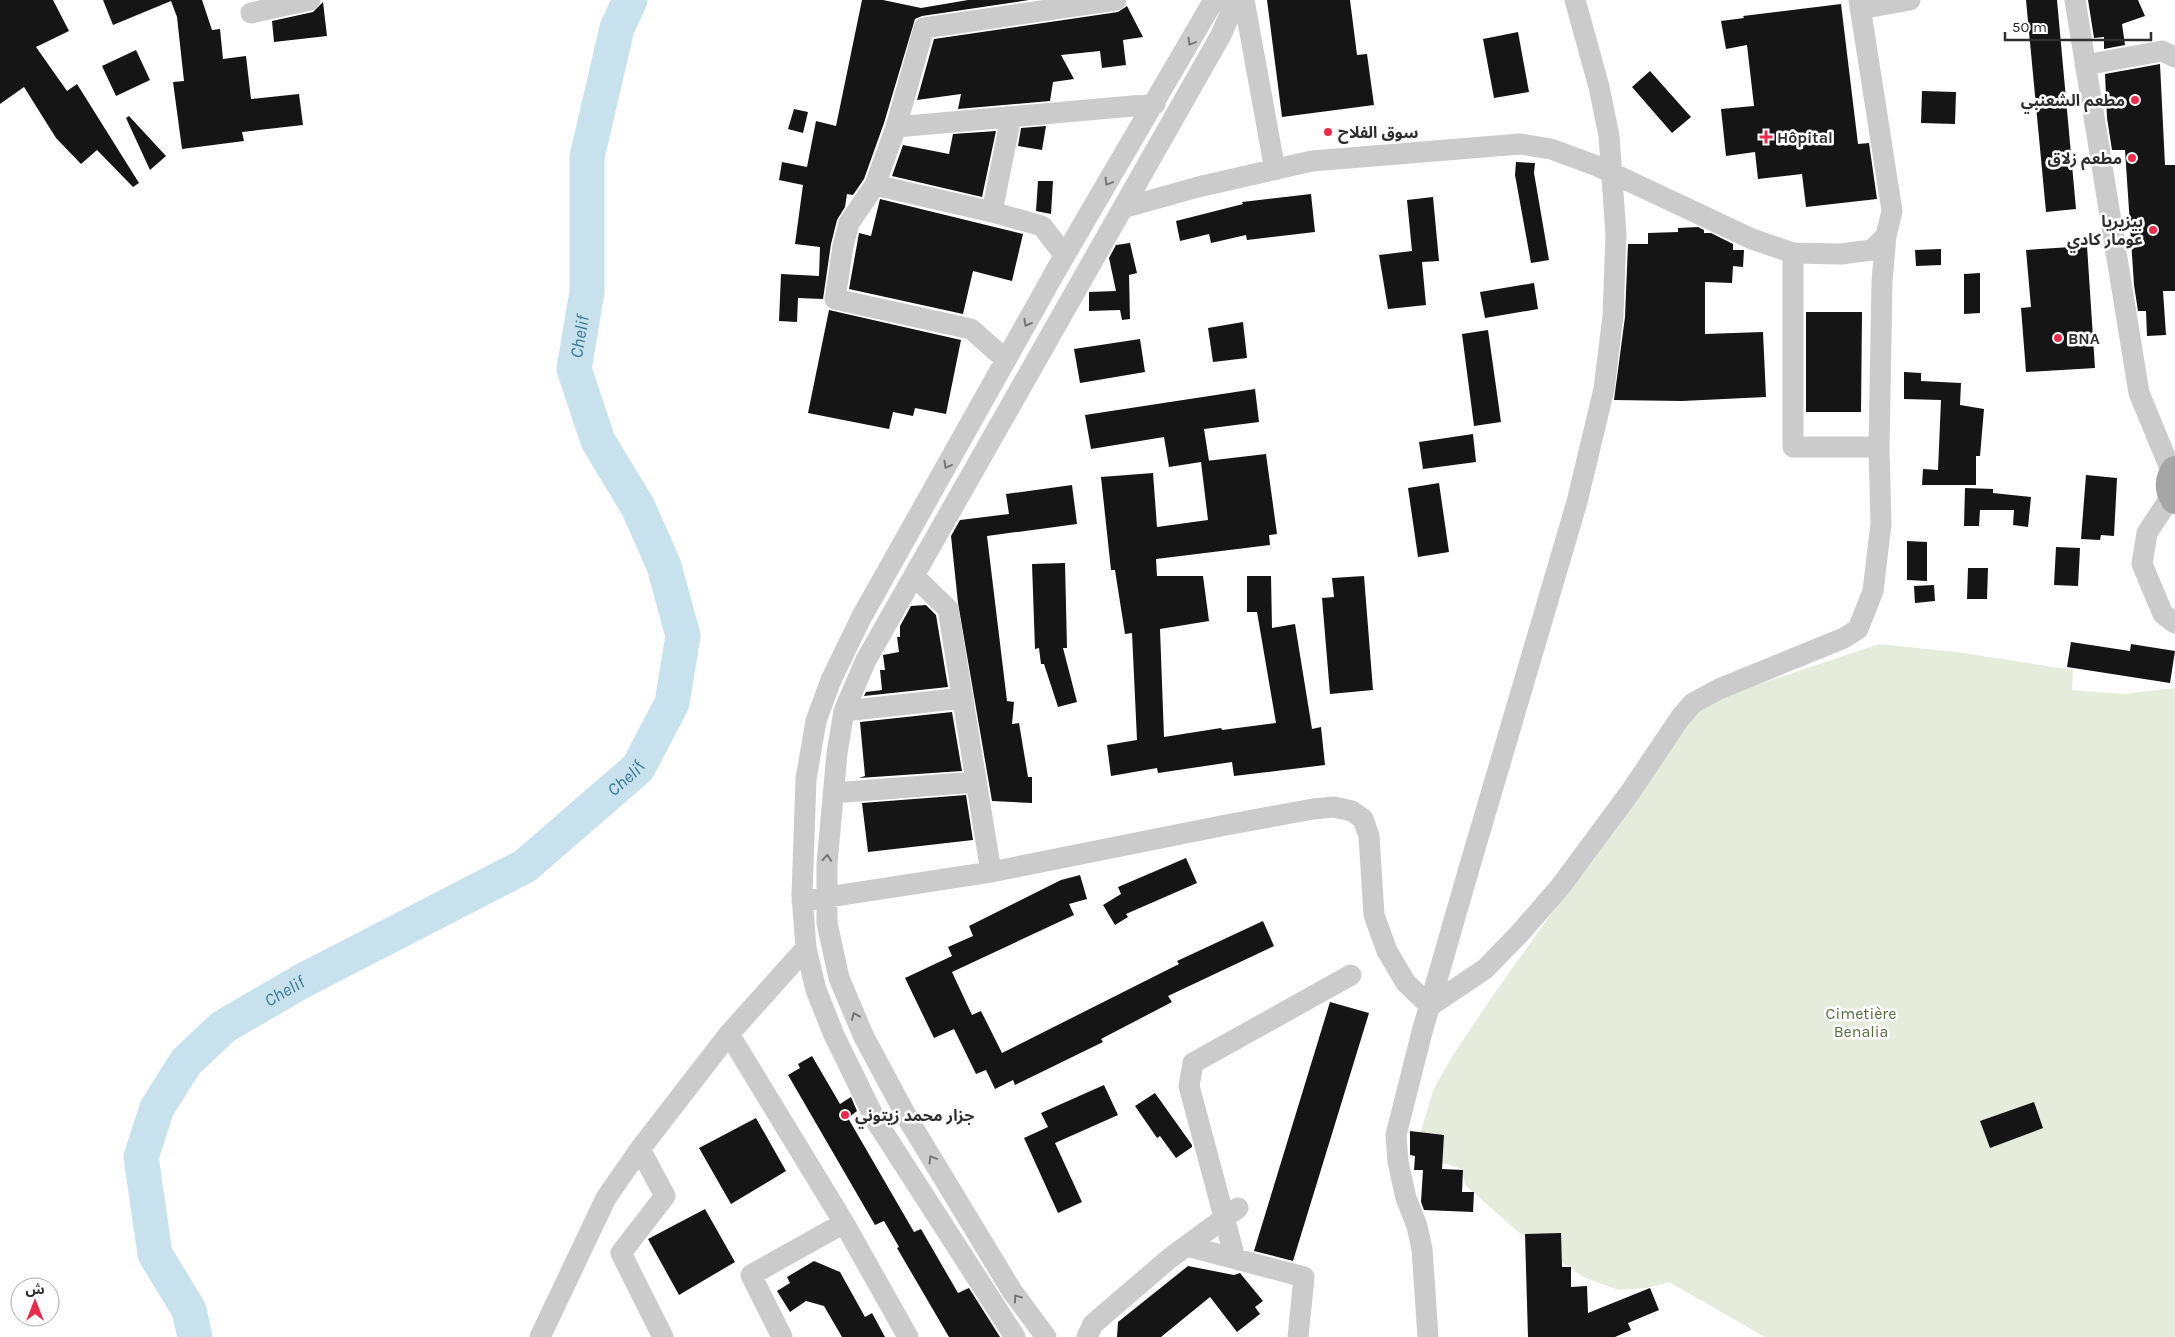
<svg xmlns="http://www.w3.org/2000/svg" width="2175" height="1337" font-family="Karla,'Noto Sans Arabic',sans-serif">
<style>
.green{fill:#e6ecdb}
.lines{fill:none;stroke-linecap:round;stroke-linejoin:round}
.river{stroke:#c7e2ed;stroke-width:35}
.building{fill:#151515}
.minor{stroke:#cbcbcb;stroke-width:21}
.major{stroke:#a6a6a6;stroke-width:28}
.oneway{stroke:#757575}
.poi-dot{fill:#ec2a4a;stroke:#fff;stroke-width:2}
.labels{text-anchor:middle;stroke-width:5;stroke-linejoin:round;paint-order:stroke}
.poi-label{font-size:16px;font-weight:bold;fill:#2e2e2e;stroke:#fff;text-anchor:start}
.park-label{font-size:16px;fill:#566c3a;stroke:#fff}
.water-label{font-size:18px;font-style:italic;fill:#397994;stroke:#fff}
</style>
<rect width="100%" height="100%" fill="#fff"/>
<path class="green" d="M1879,644L1956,652L2073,670L2072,690L2123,694L2175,688V1337H1765L1669,1282L1647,1288L1619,1290L1583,1277L1517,1231L1465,1185L1462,1169L1414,1154L1434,1088L1453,1055L1496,991L1702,703Z"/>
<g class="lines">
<path class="river" id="s1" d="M195,1337L189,1310L155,1254L141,1157L157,1108L186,1062L223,1027L302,981L525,866L638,768L672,703L683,636L664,566L638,507L598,441L574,369L587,292V157L617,28L630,0"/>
</g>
<path class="building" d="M0,0H53L69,31L36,47L67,91L77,84L139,183L133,187L97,150L81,164L56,138L24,87L0,104Z
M103,0H202L212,30L220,29L223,59L246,56L251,99L299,94L303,125L242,132L244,141L182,149L173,82L184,81L177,17L171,1L113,25Z
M862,0H883L921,8L968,0H1029L922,16L915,19L884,123L864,179L853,195L847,194L845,207L837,220L831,244L823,299L798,298L797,322L779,321L781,274L819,276L820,247L795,244L803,185L779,180L782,162L807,167L816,121L836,126Z
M1267,0H1350L1357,55L1367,54L1374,105L1282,117Z
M2026,0H2057L2076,209L2046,212Z
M2088,0H2138L2145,16L2122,24L2125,45L2104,49V37L2094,38Z
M323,2L327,36L274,42L272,21L313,12Z
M1841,4L1858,144L1869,143L1877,199L1806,207L1802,174L1758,179L1755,152L1726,156L1721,109L1754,106L1747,45L1726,49L1721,21L1744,18L1743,16Z
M1127,6L1143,37L1123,40L1126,65L1102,68L1100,51L1061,55L1074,79L1053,82L1050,101L958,109L961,94L917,100L934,39L1118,12Z
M1518,32L1529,92L1494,98L1483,39Z
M136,50L150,80L116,96L102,66Z
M2160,64L2165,165H2175V291H2163L2166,335L2147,336L2146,311H2138L2134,285L2125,150H2112L2107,118L2105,74Z
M1650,71L1691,117L1672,133L1632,87Z
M1922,91L1956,92L1955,124L1921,123Z
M794,109L808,112L803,133L788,129Z
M129,116L166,156L150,170L126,118Z
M1046,126L1042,150L1018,146L1021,128Z
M996,131L982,197L892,176L903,145L949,154L953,134Z
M1516,162L1535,163L1534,173L1549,260L1531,263L1515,175Z
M1038,181H1053L1051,214L1036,211Z
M1311,194L1315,232L1247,240L1246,235L1211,243L1209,234L1180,241L1176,221L1243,204L1242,202Z
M1433,197L1439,261L1422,262L1426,305L1388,309L1379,255L1412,251L1407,200Z
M880,199L1023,234L1012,281L973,271L963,314L849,289L859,233L871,236Z
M1698,227L1704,230V233H1711L1733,244V250H1744L1743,267L1733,266L1732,283L1705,282V334L1763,332L1766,397L1682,401L1614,400L1625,317L1628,244H1648V233L1678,232V228Z
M1130,243L1137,273L1129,275L1130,319L1122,320L1120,310L1089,311V292L1116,291L1109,258L1116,245Z
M2087,246L2095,368L2026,372L2021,308L2031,307L2026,250Z
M1941,249V265L1916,266L1915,250Z
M1980,273V313L1964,314V274Z
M1534,283L1538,309L1485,318L1480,292Z
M829,310L961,340L946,414L915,408L913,416L893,412L889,429L808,413Z
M1806,312H1862L1861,412H1806Z
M1243,322L1247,358L1213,362L1208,328Z
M1488,330L1501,422L1474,426L1462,334Z
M1140,339L1145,372L1080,383L1074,349Z
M1904,372L1921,373V381L1961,383L1960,405L1984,409L1980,456H1976V485H1922L1923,469L1938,470L1941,400L1904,399Z
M1255,389L1259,422L1204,429L1209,461H1206L1266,454L1277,534L1269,535L1270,545L1156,559L1157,576H1203L1209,621L1160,629L1164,737L1221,728L1222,730L1276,723L1257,612H1247V576H1271L1272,628L1295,624L1312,729L1321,727L1325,765L1234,776L1232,762L1158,773L1157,768L1111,776L1107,745L1137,740L1132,633L1125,634L1115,570H1111L1101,477L1153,473L1157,527L1208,520L1201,462L1169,467L1164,437L1091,449L1085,415Z
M1473,434L1476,462L1423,469L1419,442Z
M2086,475L2117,478L2114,536L2101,535L2100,540L2081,539Z
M1439,483L1449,552L1418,557L1408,488Z
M1072,485L1077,524L987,536L1007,701L1014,702L1012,724L1019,723L1028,777H1032V803L992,801L958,603L951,536L960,520L1009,514L1006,494Z
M1965,488L1993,489V493L2031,497L2028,527L2013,525L2014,510H1980L1979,526H1964Z
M1907,541L1927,542V581L1907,580Z
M2056,547L2080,548L2078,586L2054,585Z
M1065,563L1067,648H1063L1077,702L1058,707L1044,664H1041L1039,648L1035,649L1032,564Z
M1968,568H1988L1987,599H1967Z
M1364,576L1373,690L1330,694L1322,598L1334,597L1332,578Z
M1934,585L1935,601L1915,603L1914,586Z
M926,605L936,615L948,687L864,696L866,692L882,690L880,670H885L883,655L899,652L897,637H900V626L911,606Z
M2071,642L2130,651L2131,644L2175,651L2170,683L2067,667Z
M952,712L962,771L859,778L865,776L860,722Z
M966,795L973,840L868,852L862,803Z
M1186,858L1197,883L1126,914L1128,917L1115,925L1103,905L1121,894L1118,887Z
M1080,875L1087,899L1069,904L1074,915L952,972L972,1015L981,1011L1002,1053L1179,964L1177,961L1263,921L1274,946L1168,996L1172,1002L1101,1039L1103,1042L1015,1085L1013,1080L995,1089L986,1070L976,1074L954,1029L934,1038L905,978L952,956L948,947L973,936L969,926L1061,880Z
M1330,1002L1369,1013L1293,1261L1254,1251Z
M812,1056L840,1104L851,1097L857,1111L848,1118L914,1232L921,1229L958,1293L969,1288L1000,1337H949L897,1248L899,1247L884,1221L875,1225L788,1075L800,1068L798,1064Z
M1104,1085L1118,1115L1055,1143L1082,1202L1058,1213L1024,1138L1048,1127L1041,1113Z
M1155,1093L1192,1145V1147L1176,1158L1160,1136L1157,1138L1135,1106Z
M2034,1102L2043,1128L1990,1148L1980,1121Z
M756,1118L786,1171L731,1204L699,1148Z
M1410,1131L1444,1135L1442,1169L1463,1170L1462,1192H1474L1473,1212L1424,1210L1421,1202L1423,1170H1414L1415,1156L1410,1155Z
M705,1209L735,1262L679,1295L648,1239Z
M1561,1233L1562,1267H1571V1287L1587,1286L1588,1313L1650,1288L1659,1310L1628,1323L1631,1330L1615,1337H1528L1525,1234Z
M814,1261L840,1272L865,1317L872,1313L885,1337H842L824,1306L806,1301L790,1312L777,1291L790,1283L787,1277Z
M1188,1266L1234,1275L1240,1273L1263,1301L1255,1307L1260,1314L1237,1332L1210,1297L1161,1337H1117L1118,1322Z"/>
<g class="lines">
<path class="minor" d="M1244,0L1275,170
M2075,0L2139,393L2172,473
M1860,9L1910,0
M251,13L310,0
M2085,65L2162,51L2175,57
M896,127L1155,104
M875,185L992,212L1042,226L1065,256
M1123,208L1198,187L1312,161L1520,144L1551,149L1597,166L1752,239L1793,253L1841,254L1872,250L1886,236L1892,211L1859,0
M992,212L1011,117
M1793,253V447H1879L1882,281L1886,236
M1006,360L971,329L835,299L843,246L849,223L875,185L896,127L924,28L1116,0
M2172,495L2147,533L2142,564L2163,614L2175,623
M914,576L948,609L991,872
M844,711L963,698
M833,793L976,782
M802,901L991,872L1226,825L1313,809L1334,807L1352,811L1363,819L1369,836L1374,915L1387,951L1406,983L1430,1006L1485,969L1520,933L1560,887L1631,791L1680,718L1693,703L1719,689L1844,638L1858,629L1873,591L1881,524L1879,447
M729,1034L844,1223L908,1337
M640,1149L665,1196L621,1253L663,1337
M1187,1246L1304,1277L1298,1337
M1235,1258L1189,1086L1193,1063L1351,975
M540,1337L606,1198L640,1149L729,1034L806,948
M782,1337L751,1275L844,1223
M1015,1337L876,1121L834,1035L816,990L806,948L802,895L806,779L816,721L831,680L861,618L1058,267L1214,0
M1046,1337L1012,1291L909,1121L864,1037L839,978L827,923V864L837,753L844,711L866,660L1221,35L1236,0
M1087,1337L1093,1324L1170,1258L1238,1208
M1428,1337L1422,1249L1417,1226L1406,1198L1398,1162L1396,1135L1422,1032L1468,872L1577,502L1604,389L1613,316L1616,235L1609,136L1599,87L1575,0"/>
<path class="major" d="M2175,470C2168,480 2168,490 2175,500"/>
</g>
<defs><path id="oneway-chevron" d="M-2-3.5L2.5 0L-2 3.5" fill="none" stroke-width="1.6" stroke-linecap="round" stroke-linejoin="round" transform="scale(1.25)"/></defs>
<g class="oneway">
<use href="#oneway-chevron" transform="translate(1191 42) rotate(121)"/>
<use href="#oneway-chevron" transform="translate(1108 182) rotate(121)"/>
<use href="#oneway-chevron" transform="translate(1027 323) rotate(119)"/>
<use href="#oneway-chevron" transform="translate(947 465) rotate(119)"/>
<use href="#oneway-chevron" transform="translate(827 858) rotate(-86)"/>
<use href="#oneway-chevron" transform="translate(855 1016) rotate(-112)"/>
<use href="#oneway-chevron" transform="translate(932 1159) rotate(-121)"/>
<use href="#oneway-chevron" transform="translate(1017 1298) rotate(-126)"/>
</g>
<g class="poi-dot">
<circle cx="2135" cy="100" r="5"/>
<circle cx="1328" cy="132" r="5"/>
<path d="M1763.5 129.5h5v5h5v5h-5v5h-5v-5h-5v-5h5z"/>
<circle cx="2132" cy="158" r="5"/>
<circle cx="2153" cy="230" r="5"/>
<circle cx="2058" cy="338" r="5"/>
<circle cx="845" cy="1115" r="5"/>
</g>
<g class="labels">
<g class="poi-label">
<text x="2125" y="106" text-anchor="end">مطعم الشعنبي</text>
<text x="1338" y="138">سوق الفلاح</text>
<text x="1777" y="143">Hôpital</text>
<text x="2122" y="164" text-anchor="end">مطعم زلاق</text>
<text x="2143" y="227" text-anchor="end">بيزيريا<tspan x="2143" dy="18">عومار كادي</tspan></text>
<text x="2068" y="344">BNA</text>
<text x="855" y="1121">جزار محمد زيتوني</text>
</g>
<g class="park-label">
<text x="1861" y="1019">Cimetière<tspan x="1861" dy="18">Benalia</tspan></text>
</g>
<g class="water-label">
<text dy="6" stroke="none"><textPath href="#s1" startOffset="1304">Chelif</textPath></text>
<text dy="6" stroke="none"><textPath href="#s1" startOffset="824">Chelif</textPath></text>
<text dy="6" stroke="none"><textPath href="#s1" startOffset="419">Chelif</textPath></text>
</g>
</g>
<g transform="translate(35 1302)"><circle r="24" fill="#ffffff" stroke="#ababab"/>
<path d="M0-4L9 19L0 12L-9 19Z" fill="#ec2a4a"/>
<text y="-8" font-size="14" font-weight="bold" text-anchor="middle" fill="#2e2e2e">ش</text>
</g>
<path d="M2005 32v8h146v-8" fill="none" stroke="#2e2e2e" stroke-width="2.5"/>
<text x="2012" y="32" font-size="15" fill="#2e2e2e" stroke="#ffffff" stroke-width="4" paint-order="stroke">50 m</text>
</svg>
